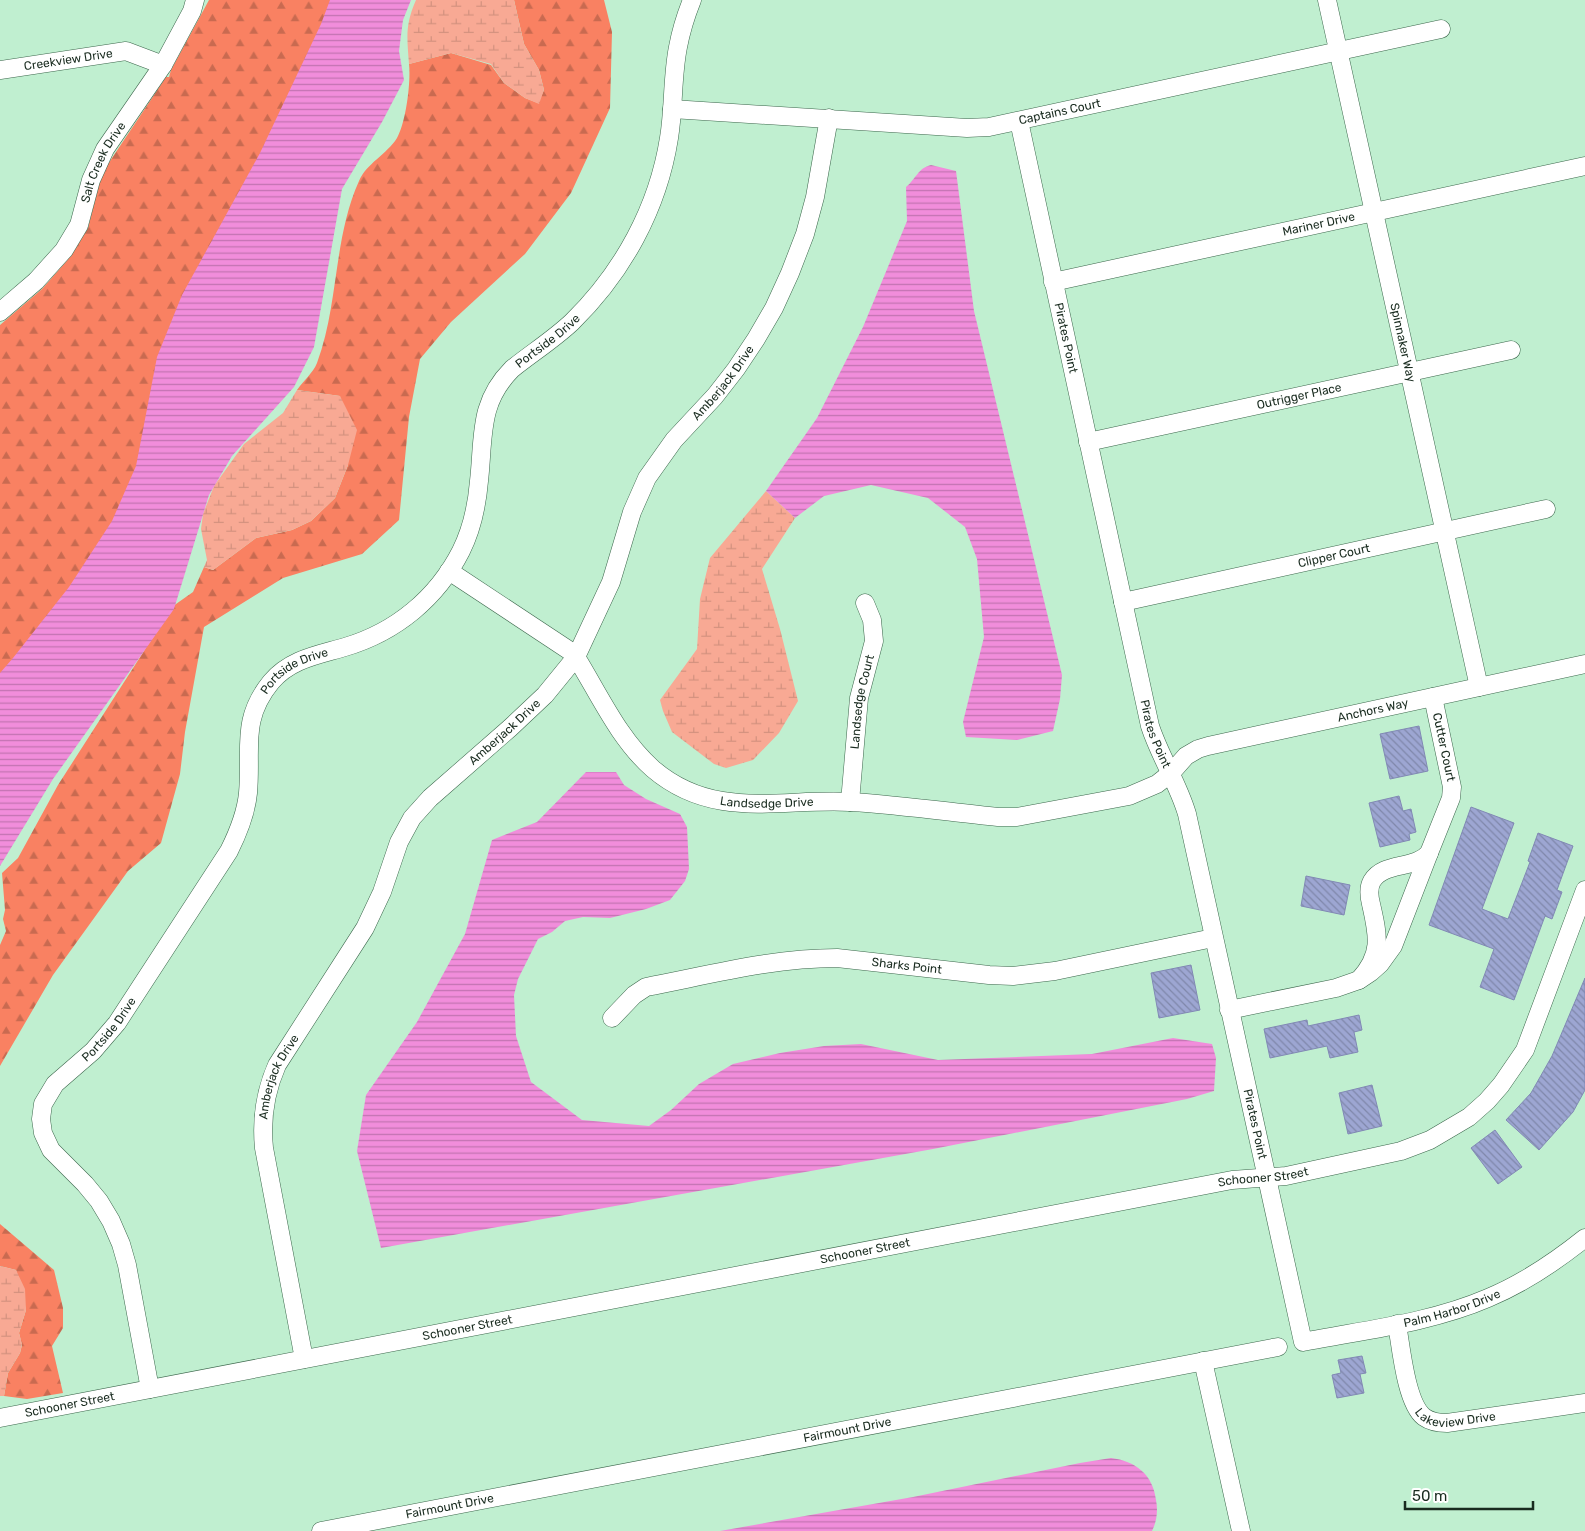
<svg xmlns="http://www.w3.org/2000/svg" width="1585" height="1531" font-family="Rubik,sans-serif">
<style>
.forest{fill:url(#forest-firs)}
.wetland{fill:url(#wetland-marsh)}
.water{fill:url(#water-rules)}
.building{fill:url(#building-back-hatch);stroke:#8189b4}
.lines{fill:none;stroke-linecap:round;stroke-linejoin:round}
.minor-casing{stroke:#3c674c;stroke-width:19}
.minor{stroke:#fff;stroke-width:18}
.labels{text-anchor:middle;stroke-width:5;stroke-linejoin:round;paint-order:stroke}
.street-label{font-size:12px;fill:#192b1f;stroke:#fff}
</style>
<defs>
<pattern id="forest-firs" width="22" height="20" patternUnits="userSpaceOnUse" patternTransform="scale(1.25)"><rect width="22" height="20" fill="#f98162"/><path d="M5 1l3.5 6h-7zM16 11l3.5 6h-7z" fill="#c96a50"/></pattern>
<pattern id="wetland-marsh" width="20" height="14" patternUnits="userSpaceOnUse" patternTransform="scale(1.25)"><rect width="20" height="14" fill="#f8a994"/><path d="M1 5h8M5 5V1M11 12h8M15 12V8" fill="none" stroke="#d4927f"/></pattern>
<pattern id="water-rules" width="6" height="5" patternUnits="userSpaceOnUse" patternTransform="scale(1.25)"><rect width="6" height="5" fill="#f18ddb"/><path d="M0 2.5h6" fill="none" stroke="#c273b1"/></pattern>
<pattern id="building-back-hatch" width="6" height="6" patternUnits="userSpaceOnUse" patternTransform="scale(1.25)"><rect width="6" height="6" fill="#9da6d2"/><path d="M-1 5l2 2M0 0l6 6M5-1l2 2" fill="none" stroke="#7f87aa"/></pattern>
</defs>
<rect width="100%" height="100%" fill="#c0efd0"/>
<path class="forest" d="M209,0H357L132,507L0,698V325L42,289L71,256L88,228L99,184L108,164L166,77H169L171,70Z
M514,0H604L612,32L610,108L571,193L525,254L451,322L420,359L409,417L399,520L362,554L283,578L204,627L185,732L180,774L161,843L128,871L53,975L0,1066V945L6,931L3,919L5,910L2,873L18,858L58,785L144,651L159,616L193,592L204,567L213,570L256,538L292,530L311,521L335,498L348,465L340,396L297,390C303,381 313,373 317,363C339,304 333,239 359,181C366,164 387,154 397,138C406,122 411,82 409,64L451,53L491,65L504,83L525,98L538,103L544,90L539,70L524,44Z
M0,1224L54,1270L63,1308V1328L52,1346L63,1393L27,1399L4,1396L8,1373L20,1353L22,1345L19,1333L26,1310L16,1270L0,1266Z"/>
<path class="wetland" d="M416,0H514L524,44L539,70L544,90L539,104L525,98L504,83L491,64L451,53L409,64C407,37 405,25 416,0Z
M297,390L340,396L357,430L348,465L335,498L311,521L292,530L256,538L213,570L204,567L207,560L201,529L203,514L214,486L244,444L283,413Z
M766,491L795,518L762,569L780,629L798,701L779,733L753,760L726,768L714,764L672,732L663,711L660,700L697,649L700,599L710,558Z
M0,1266L16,1270L25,1289L26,1310L19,1333L22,1344L20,1353L8,1373L4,1396H0Z"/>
<path class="water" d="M330,0H411L403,20L399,51L404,80L382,122L342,189L314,347L294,387L232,456L209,495L174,609L53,779L0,866V673L13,658L69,587L112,521L136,466L157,357L182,295L260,153L321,24Z
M931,165L956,171L974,311L1062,675L1060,699L1053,731L1017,740L966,737L963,722L984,637L977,559L965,527L928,498L871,485L824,496L795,518L766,491L817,418L863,327L907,221L906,187C916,179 918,168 931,165Z
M586,772H616L624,785L646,799L680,814L687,827L689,869L685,881L670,900L646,909L610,918L583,917L565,921L552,932L538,939L518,979L514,995L516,1036L531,1082L582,1120L649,1126L671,1110L699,1084L733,1064L780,1053L824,1046L861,1044L938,1060L1092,1054L1173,1038L1212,1044L1216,1058L1214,1091L1187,1099L933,1149L381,1248L357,1151L366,1095L417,1022L465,934L492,840L537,822Z
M1111,1458C1135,1461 1153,1474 1156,1500C1158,1510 1157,1521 1152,1531H720L913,1497L1080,1463Z"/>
<path class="building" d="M1419,726L1428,771L1390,779L1380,734Z
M1399,796L1403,811L1411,809L1416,832L1409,834L1410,840L1380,847L1369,803Z
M1471,807L1514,823L1482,909L1508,919L1530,862L1528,861L1538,833L1573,846L1557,890L1562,892L1552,919L1545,916L1514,1000L1480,987L1494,949L1429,925Z
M1306,876L1350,885L1344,915L1301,906Z
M1191,965L1200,1010L1159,1018L1151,973Z
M1585,978V1090L1573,1112L1539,1150L1506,1120L1531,1093L1552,1056Z
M1359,1015L1362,1030L1354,1032L1358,1052L1330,1058L1327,1046L1270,1058L1264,1029L1307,1020L1308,1026Z
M1372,1085L1382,1126L1348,1134L1339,1093Z
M1495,1130L1522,1167L1498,1184L1471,1148Z
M1362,1356L1366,1373L1360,1374L1364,1393L1337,1398L1332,1375L1341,1373L1338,1360Z"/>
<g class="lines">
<g class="minor-casing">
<g id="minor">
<path id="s1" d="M1327,0L1479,687"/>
<path id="s2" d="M0,70L126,51L163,65"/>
<path id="s3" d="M672,109L967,128L989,127L1441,29"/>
<path id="s4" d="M1019,121L1150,726C1160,757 1178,783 1187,814L1303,1342C1364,1330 1430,1323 1488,1298C1524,1283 1555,1262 1585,1238"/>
<path id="s5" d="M1053,282L1585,166"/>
<path id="s6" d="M0,312L36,281L64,250L79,225L91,180L105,149L163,65L192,11L195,0"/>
<path id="s7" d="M1088,442L1511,350"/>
<path id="s8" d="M449,571L570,651L576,657C600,696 619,739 653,769C714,821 780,798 851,802C900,805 949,812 998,817H1017L1129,796L1157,784L1171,773L1186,756L1198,749L1208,746L1585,664"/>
<path id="s9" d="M1123,602L1546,509"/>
<path id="s10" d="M850,802L859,698L874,641L872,620L865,603"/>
<path d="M1359,980C1383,954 1378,935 1371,904C1369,896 1368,888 1372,881C1384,861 1415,870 1429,853L1451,798L1452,787L1433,697"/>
<path d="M1229,1010L1336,988L1359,980L1371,972L1380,964L1393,946L1429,853"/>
<path id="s11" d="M612,1018L634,995L646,987C709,975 773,958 837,958L989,975L1013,976L1055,971L1213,938"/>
<path id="s12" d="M1397,1324C1401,1347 1406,1403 1424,1417C1431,1422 1438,1423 1447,1423L1585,1403"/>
<path id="s13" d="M304,1359L264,1148C261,1118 265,1092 277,1065L365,928L382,892L399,842L412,818L430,798L510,728L545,695L576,657L611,582L632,512L647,478L674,440L715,396L736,369L756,339L774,308L790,273L805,234L815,197L829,118"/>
<path d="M1203,1361L1241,1531"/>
<path id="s14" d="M150,1389L127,1265L121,1244L111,1221L99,1201L85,1184L51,1150L43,1133L41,1119L43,1104L55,1084L93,1051L117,1023L229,851C238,833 246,814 248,793C252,749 240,720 271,682C290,659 318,655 345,647C396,632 437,598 461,551C472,529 477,505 479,481C484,437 478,403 512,369C532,353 554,339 572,322C623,272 658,208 669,138C674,108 672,77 678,47C681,31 686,15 692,0"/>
<path id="s15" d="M0,1418L1232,1180L1286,1176L1401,1151L1430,1140L1469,1117L1487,1101L1501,1085L1525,1050L1585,890"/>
<path id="s16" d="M321,1531L1278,1347"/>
</g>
</g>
<use href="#minor" class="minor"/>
</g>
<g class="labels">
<g class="street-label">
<text dy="4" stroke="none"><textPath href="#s2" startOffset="69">Creekview Drive</textPath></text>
<text dy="4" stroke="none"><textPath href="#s3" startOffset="390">Captains Court</textPath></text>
<text dy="4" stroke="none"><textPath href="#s6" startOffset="186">Salt Creek Drive</textPath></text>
<text dy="4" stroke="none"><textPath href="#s5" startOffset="272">Mariner Drive</textPath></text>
<text dy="4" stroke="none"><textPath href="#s4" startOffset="222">Pirates Point</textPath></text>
<text dy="4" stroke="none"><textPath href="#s14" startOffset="1284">Portside Drive</textPath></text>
<text dy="4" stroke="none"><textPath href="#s1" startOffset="351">Spinnaker Way</textPath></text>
<text dy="4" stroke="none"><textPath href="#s13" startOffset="1128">Amberjack Drive</textPath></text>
<text dy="4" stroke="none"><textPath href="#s7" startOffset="216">Outrigger Place</textPath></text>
<text dy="4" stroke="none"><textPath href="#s9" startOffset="216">Clipper Court</textPath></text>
<text dy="4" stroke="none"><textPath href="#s14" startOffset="834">Portside Drive</textPath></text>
<text dy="4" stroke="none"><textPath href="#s10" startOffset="101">Landsedge Court</textPath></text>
<text dy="4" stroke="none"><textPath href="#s8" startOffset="1041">Anchors Way</textPath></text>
<text dy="4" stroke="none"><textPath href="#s13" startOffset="709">Amberjack Drive</textPath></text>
<text dy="4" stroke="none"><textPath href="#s4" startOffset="628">Pirates Point</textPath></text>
<text transform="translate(1444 747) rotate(78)" y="4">Cutter Court</text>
<text dy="4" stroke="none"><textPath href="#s8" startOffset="412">Landsedge Drive</textPath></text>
<text dy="4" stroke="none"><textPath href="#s11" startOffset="310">Sharks Point</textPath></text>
<text dy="4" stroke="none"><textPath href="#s14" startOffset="415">Portside Drive</textPath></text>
<text dy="4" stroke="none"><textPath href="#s13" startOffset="289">Amberjack Drive</textPath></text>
<text dy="4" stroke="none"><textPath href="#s4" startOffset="1032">Pirates Point</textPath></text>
<text dy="4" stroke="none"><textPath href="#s15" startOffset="1286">Schooner Street</textPath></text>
<text dy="4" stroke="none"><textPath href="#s15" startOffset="881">Schooner Street</textPath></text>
<text dy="4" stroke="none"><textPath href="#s4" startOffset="1408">Palm Harbor Drive</textPath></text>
<text dy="4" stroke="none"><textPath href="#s15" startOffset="476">Schooner Street</textPath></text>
<text dy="4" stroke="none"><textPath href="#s15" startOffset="71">Schooner Street</textPath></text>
<text dy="4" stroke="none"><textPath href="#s12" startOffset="130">Lakeview Drive</textPath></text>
<text dy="4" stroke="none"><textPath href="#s16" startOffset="536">Fairmount Drive</textPath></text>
<text dy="4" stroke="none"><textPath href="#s16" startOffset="131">Fairmount Drive</textPath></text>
</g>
</g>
<path d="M1405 1501v8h128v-8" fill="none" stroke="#192b1f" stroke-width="2.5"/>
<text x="1412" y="1501" font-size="15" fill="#192b1f" stroke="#ffffff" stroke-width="4" paint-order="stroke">50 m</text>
</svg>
